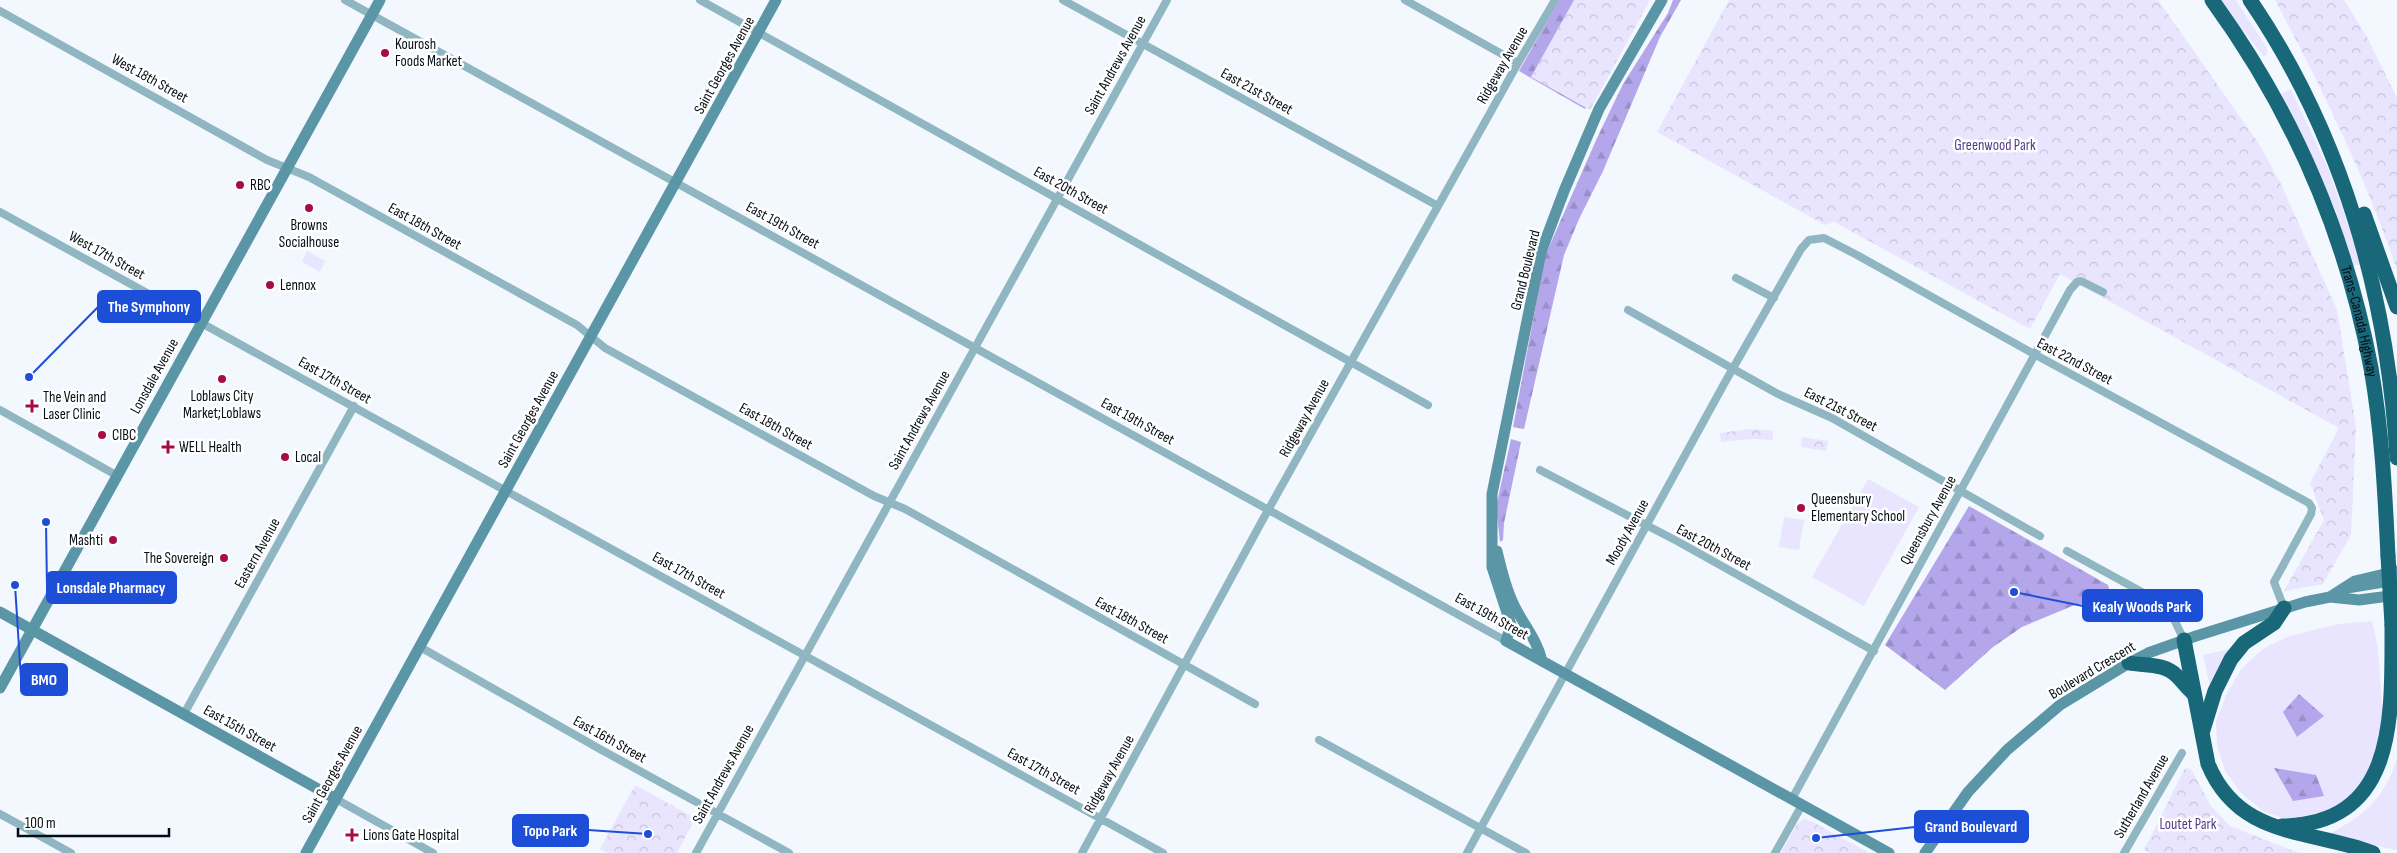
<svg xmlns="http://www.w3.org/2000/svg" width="2397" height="853" font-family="'Sofia Sans Condensed',sans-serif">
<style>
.green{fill:#e9e5fe}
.forest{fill:url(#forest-firs)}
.park{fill:url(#park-crowns)}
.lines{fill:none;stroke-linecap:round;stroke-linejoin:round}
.street{stroke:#90b6c1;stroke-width:8}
.secondary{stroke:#5b96a6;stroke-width:11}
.highway{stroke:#18687a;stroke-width:15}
.highway-bridge{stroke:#18687a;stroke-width:15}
.poi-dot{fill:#a60e43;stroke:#fff;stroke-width:2}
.labels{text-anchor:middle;stroke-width:5;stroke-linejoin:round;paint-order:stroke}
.poi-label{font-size:15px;fill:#050e15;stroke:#fff;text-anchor:start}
.street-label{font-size:15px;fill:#050e15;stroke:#fff}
.park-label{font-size:15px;fill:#533c8c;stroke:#fff}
.leader{fill:none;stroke:#1d4ed8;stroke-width:2}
.callout-dot{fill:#1d4ed8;stroke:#fff;stroke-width:2}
.callout{fill:#1d4ed8;stroke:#1d4ed8;stroke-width:2}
.callout-label{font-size:16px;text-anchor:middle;font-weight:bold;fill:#fff}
</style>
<defs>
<pattern id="forest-firs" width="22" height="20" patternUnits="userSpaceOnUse" patternTransform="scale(1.25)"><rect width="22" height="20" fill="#b4a6eb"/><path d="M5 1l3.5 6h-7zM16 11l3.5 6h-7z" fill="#998ec9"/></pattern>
<pattern id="park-crowns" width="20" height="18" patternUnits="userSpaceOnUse" patternTransform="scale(1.25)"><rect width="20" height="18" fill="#e9e5fe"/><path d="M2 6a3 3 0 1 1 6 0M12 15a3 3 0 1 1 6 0" fill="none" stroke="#c6c3d9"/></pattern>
</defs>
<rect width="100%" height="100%" fill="#f2f8fd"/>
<path class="green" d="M2219,0H2236L2267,48V54L2264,57Z
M2291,89L2329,171L2362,264L2352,266L2335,209L2290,112L2280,98L2283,93Z
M307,251L325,261L320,272L302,262Z
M1868,479L1919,507L1864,606L1812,577Z
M1784,517L1804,520L1799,550L1779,547Z
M2372,621L2378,648L2383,722L2370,778L2336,811L2284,819L2263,811L2241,793L2225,771L2217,745L2216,722L2226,695L2241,669L2264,648L2287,637L2313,630L2339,624Z
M2230,649L2210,686L2203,655Z
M2397,759V850L2328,835C2366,813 2382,802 2397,759Z"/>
<path class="forest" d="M1559,0H1648L1585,109L1519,71Z
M1673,0H1681L1660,37L1603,171L1579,219L1564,255L1524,429L1513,427L1545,256L1597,138L1623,84L1668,13Z
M1511,439L1521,442L1504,523L1503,540L1500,542L1496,507Z
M1969,506L2108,585L2112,599L2109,605L2077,604L2022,627L1993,647L1945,690L1885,645Z
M2299,694L2324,716L2297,737L2283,712Z
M2274,768L2316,775L2324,796L2293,801Z"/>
<path class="park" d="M1574,0H1650L1590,110L1531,77Z
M1729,0H2158L2259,144L2281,184L2337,310L2356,427L2351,535L2323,584L2284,591L2324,520L2310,483L2339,428L2060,274L2030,329L1834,222L1825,225L1657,132Z
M2275,0H2344L2367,37L2397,98V270C2365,176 2322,88 2275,0Z
M1752,429L1773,431V440L1752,439L1721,442L1720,433Z
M1802,437L1828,441L1826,451L1801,447Z
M2185,768L2191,769L2211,806L2230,826L2299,853H2150L2144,850Z
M635,785L695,818L677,853H608L600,849Z
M1804,819L1811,821L1869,853H1781L1797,824Z"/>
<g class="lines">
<path class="street" d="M345,0L1506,641
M700,0L1428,405
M1063,0L1438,206
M1405,0L1518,63
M0,11L267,160L309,177L577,325L605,348L874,496L905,509L1255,704
M0,212L1163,853
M1736,278L1774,298
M1628,310L1778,394L1832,418L2040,536
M0,410L116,475
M1540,470L1677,541L1874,651
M2067,551L2151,597L2172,615L2184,640
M420,647L598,748L789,853
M184,714L354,406
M1319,740L1526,853
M336,799L433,853
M1792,799L2070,290L2077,282L2081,281L2103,292
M0,814L71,853
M696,853L1167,0
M1082,853L1262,521L1518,63L1555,0
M1467,853L1724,384L1801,249L1809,240L1824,238L1857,255L2034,354L2309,503L2312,508L2311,514L2274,582L2284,608
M1775,853L1802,805
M2124,853L2182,753"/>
<path class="secondary" d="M1662,0L1599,109L1564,191L1541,252L1492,494V567L1511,625L1506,641L1889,853
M1497,551C1501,568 1505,586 1513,603C1522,623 1537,639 1542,661
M2347,588L2397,580
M2330,597L2355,581L2397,571
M0,612L336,799
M0,688L380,0
M306,853L776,0
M1925,853L1968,792L2007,750L2060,705L2129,663L2148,653L2196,636L2305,602L2330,597L2359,600L2397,595"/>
<g class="highway">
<path id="s1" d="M2212,0C2292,110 2346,235 2371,368C2382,430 2385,493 2388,556"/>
<path d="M2250,0C2342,135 2388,296 2397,458"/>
<path d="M2364,214L2397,307"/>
<path d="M2184,640L2208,764C2239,839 2310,829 2373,853"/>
<path d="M2129,663C2145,666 2164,663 2177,676C2183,682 2187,688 2194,694"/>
<path d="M2203,730L2215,691L2231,659L2244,643L2274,623L2284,608"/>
<path d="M2282,826C2397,824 2392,718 2392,625"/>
</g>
<path class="highway-bridge" d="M2388,556L2392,625"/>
</g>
<g class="poi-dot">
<circle cx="385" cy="53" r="5"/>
<circle cx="240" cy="185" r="5"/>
<circle cx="309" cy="208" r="5"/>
<circle cx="270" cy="285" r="5"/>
<circle cx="222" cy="379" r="5"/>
<path d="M29.5 398.5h5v5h5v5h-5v5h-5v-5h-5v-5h5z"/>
<circle cx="102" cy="435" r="5"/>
<path d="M165.5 439.5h5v5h5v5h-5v5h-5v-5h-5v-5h5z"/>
<circle cx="285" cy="457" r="5"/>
<circle cx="1801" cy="508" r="5"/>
<circle cx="113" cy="540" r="5"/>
<circle cx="224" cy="558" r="5"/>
<path d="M349.5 827.5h5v5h5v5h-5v5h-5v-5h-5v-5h5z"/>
</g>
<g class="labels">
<g class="poi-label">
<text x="395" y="49">Kourosh<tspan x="395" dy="17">Foods Market</tspan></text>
<text x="250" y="190">RBC</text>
<text x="309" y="230" text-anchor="middle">Browns<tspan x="309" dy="17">Socialhouse</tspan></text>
<text x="280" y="290">Lennox</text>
<text x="222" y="401" text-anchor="middle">Loblaws City<tspan x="222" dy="17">Market;Loblaws</tspan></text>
<text x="43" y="402">The Vein and<tspan x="43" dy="17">Laser Clinic</tspan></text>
<text x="112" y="440">CIBC</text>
<text x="179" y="452">WELL Health</text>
<text x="295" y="462">Local</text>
<text x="1811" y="504">Queensbury<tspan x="1811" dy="17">Elementary School</tspan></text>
<text x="103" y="545" text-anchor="end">Mashti</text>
<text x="214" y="563" text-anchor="end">The Sovereign</text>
<text x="363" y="840">Lions Gate Hospital</text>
</g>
<g class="street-label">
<text transform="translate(724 65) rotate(-61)" y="5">Saint Georges Avenue</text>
<text transform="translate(1115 65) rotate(-61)" y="5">Saint Andrews Avenue</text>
<text transform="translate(1502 65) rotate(-60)" y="5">Ridgeway Avenue</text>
<text transform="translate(150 78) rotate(29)" y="5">West 18th Street</text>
<text transform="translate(1257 91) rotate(29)" y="5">East 21st Street</text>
<text transform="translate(1071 190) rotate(29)" y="5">East 20th Street</text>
<text transform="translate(783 225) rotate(29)" y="5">East 19th Street</text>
<text transform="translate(425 226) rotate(29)" y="5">East 18th Street</text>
<text transform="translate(107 255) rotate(29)" y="5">West 17th Street</text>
<text transform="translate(1525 270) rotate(-76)" y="5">Grand Boulevard</text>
<text dy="5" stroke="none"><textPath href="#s1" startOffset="356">Trans-Canada Highway</textPath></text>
<text transform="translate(2075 361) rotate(28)" y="5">East 22nd Street</text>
<text transform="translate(154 376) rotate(-61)" y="5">Lonsdale Avenue</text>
<text transform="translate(335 380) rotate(29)" y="5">East 17th Street</text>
<text transform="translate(1841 409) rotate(27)" y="5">East 21st Street</text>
<text transform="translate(1304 418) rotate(-61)" y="5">Ridgeway Avenue</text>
<text transform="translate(528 419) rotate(-61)" y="5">Saint Georges Avenue</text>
<text transform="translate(919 420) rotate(-61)" y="5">Saint Andrews Avenue</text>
<text transform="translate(1138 421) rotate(29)" y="5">East 19th Street</text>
<text transform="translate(776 426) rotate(29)" y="5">East 18th Street</text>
<text transform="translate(1928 520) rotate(-61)" y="5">Queensbury Avenue</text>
<text transform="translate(1627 532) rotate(-61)" y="5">Moody Avenue</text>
<text transform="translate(1714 547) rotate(28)" y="5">East 20th Street</text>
<text transform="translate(257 553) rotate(-61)" y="5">Eastern Avenue</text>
<text transform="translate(689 575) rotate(29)" y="5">East 17th Street</text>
<text transform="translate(1492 616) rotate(29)" y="5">East 19th Street</text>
<text transform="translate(1132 620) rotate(29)" y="5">East 18th Street</text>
<text transform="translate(2092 670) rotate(-31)" y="5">Boulevard Crescent</text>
<text transform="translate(240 728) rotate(29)" y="5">East 15th Street</text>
<text transform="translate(610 739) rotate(29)" y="5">East 16th Street</text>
<text transform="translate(1044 771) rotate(29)" y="5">East 17th Street</text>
<text transform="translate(332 774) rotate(-61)" y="5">Saint Georges Avenue</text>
<text transform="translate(723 774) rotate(-61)" y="5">Saint Andrews Avenue</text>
<text transform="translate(1109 774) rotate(-61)" y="5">Ridgeway Avenue</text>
<text transform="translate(2141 796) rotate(-60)" y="5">Sutherland Avenue</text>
</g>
<g class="park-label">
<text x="1995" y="150">Greenwood Park</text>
<text x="2188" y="829">Loutet Park</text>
</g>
</g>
<path class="leader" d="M29 377L98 307M46 522L47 588M2014 592L2083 606M15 585L21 679M1816 838L1915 827M648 834L588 830"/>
<g class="callout-dot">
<circle cx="29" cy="377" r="5"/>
<circle cx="46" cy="522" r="5"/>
<circle cx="2014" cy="592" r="5"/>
<circle cx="15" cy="585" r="5"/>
<circle cx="1816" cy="838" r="5"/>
<circle cx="648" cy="834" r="5"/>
</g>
<g class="callout">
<rect x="98" y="291" width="102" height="31" rx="5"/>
<rect x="47" y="572" width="129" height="31" rx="5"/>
<rect x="2083" y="590" width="119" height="31" rx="5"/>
<rect x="21" y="664" width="46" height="31" rx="5"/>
<rect x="1915" y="811" width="113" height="31" rx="5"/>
<rect x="513" y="815" width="75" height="31" rx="5"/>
</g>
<g class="callout-label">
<text x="149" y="312">The Symphony</text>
<text x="111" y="593">Lonsdale Pharmacy</text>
<text x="2142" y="612">Kealy Woods Park</text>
<text x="44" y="685">BMO</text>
<text x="1971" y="832">Grand Boulevard</text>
<text x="550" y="836">Topo Park</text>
</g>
<path d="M18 828v8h151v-8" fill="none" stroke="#050e15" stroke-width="2.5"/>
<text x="25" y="828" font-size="15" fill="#050e15" stroke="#ffffff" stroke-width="4" paint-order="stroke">100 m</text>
</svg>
